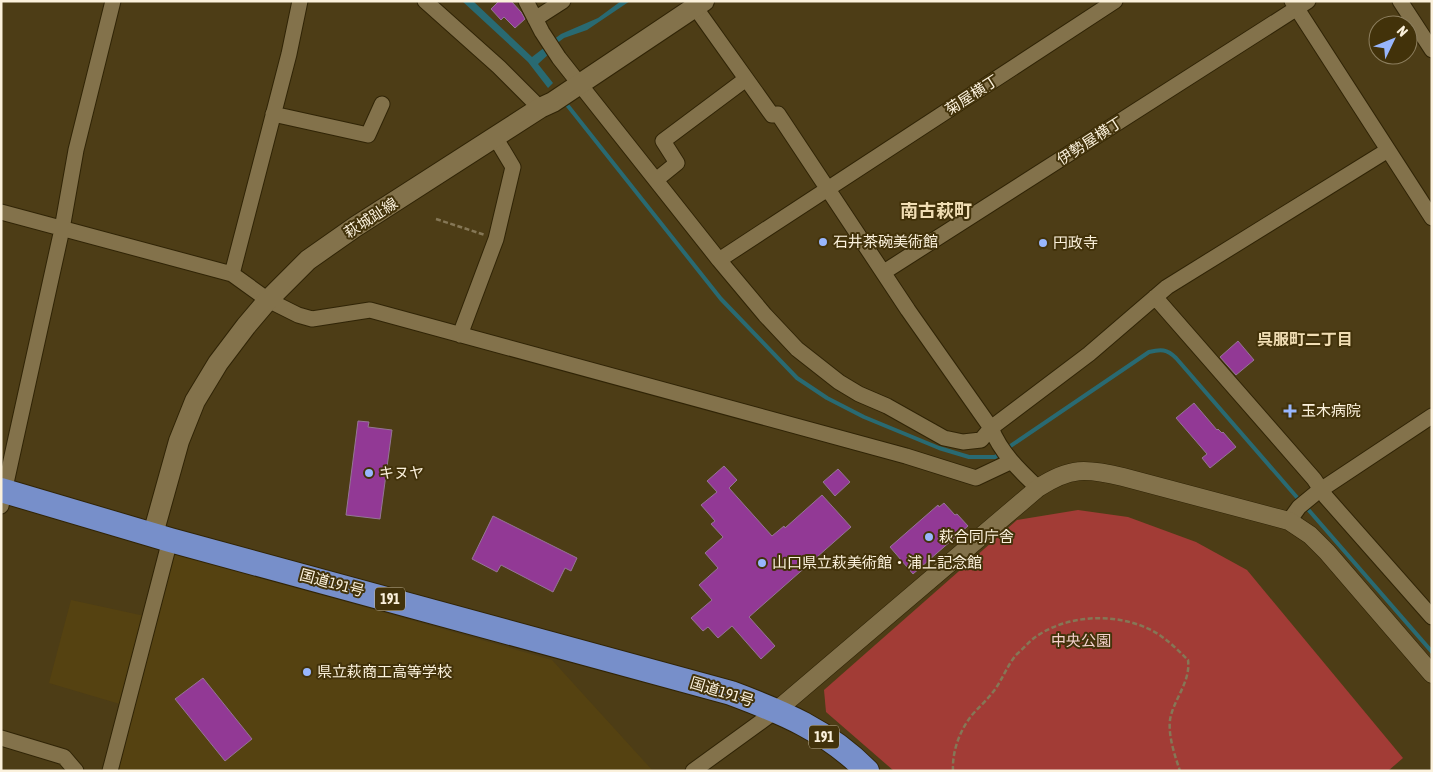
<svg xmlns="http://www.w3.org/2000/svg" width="1433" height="772" font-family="'Asap Condensed','Noto Sans JP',sans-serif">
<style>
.built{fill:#554211}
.green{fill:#a23c36}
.water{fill:#296a72}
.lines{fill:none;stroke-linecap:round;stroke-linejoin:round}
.stream{stroke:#296a72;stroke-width:4}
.building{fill:#923995;stroke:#957695}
.minor-casing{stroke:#302406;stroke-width:17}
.tertiary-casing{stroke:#302406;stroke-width:19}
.secondary-casing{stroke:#302406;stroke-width:22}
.trunk-casing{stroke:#302406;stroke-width:26}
.path{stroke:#857756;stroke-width:2.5;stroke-dasharray:5 2.5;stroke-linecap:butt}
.minor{stroke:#83724b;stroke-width:15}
.tertiary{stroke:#83724b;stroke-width:18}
.secondary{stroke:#83724b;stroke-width:20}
.trunk{stroke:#778fca;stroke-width:24}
.poi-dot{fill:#98b6fd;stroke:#42320a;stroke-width:2}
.labels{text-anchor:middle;stroke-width:4;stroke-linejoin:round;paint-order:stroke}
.shield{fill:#42320a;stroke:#c4b89d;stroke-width:1}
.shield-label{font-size:14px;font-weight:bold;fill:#fbf1dc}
.street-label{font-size:15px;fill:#fbf1dc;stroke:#42320a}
.poi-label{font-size:15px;fill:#fbf1dc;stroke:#42320a;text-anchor:start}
.park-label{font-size:15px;fill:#f4d2cd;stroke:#42320a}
.neighbourhood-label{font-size:16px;font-weight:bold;fill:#f0ddb3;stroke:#42320a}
.quarter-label{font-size:18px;font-weight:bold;fill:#f0ddb3;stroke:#42320a}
</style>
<rect width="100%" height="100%" fill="#4d3d16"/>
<path class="built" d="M174,553L552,660L653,771H119L130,707L49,683L71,600L154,618Z"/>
<path class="green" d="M1078,510L1128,517L1196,542L1247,570L1403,758L1388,771H894L826,712L824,690L1017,520Z"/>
<path class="water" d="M462,1H473L532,57L545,47L550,53L538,64L553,83L548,88L528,62Z
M621,1H630L587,30L564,38L556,44L553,40L561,34L598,18Z"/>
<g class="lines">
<path class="stream" d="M564,101L721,299L797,378L827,398L864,417L939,448L969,457H995L1001,453
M1006,449L1149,352C1161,349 1167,349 1176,358L1301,502
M1306,507L1432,652"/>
</g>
<path class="building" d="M499,1H511L521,12L525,19L515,28L504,17L501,20L491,9Z
M1238,341L1254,360L1236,375L1220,357Z
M1194,403L1217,430L1218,429L1222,433L1223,432L1236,447L1210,468L1202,458L1207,454L1176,418Z
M358,421L369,422L368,427L392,430L380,519L346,515Z
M724,466L737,480L729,488L772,536L784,526L785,528L822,495L851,527L749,617L775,646L761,659L732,626L718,638L708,627L703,631L691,618L712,600L699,585L718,568L705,553L723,537L711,524L715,521L701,505L717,492L707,481Z
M838,469L850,482L835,496L823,482Z
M944,503L955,515L957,514L968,526L913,574L890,547L938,505L939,507Z
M493,516L577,558L571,571L565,568L553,592L501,565L497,572L472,559Z
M203,678L252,739L225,761L175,699Z"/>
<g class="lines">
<g class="minor-casing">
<path id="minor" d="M425,1L499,67L540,108
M526,1L542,32L559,58L719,260L765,315L797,349L839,382L859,394L887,406L944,438L963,442L981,440L991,428L1089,354L1167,287L1388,150
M1292,1L1432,218
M1400,1L1432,50
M695,7L772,115L778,114L908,310L991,428C1001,453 1019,470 1038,488
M535,19L563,1
M273,114L368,135L382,104
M656,180L677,163L663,141L746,79
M1,212L232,274L268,300L298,315L312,319L370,310L906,456L976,478L1010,462
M719,260L1115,1
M884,272L1308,1
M232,274L289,54L300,1
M1155,297L1314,479L1326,497L1432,617
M460,335L496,239L513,167L495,137
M1,506L62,229L76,150L113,1
M1289,521L1299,507L1316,493L1432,416
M1,738L64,757L76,771
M110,771L170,540
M693,771L777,710"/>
</g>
<g class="tertiary-casing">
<path id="tertiary" d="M777,710L1038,488C1070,467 1086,468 1123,477L1289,521L1310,535L1327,552L1432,674"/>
</g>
<g class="secondary-casing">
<path id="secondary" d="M153,534L179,441L195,401L218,363L246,326L268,300L308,260L355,227L540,108L553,102L704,1"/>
</g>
<g class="trunk-casing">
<path id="trunk" d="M1,490L170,540L731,693C782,712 828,731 867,771"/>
</g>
<path class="path" d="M436,219L485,235
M953,771C952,751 960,730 972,715C979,707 987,700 993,692C1002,681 1007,665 1017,654C1023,649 1028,643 1034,638C1067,614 1117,612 1153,631C1166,638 1178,650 1188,660C1191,682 1173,700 1170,720C1168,736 1175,756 1180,771"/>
<use href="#minor" class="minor"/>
<use href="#tertiary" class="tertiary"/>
<use href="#secondary" class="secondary"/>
<use href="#trunk" class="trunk"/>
</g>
<g class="poi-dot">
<circle cx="823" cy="242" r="5"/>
<circle cx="1043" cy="243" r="5"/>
<path d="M1287.5 403.5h5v5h5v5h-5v5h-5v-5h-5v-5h5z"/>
<circle cx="369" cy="473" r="5"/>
<circle cx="929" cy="537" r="5"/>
<circle cx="762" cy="563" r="5"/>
<circle cx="307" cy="672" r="5"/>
</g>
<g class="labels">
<g class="shield">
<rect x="375" y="587.5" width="30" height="23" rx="4"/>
<rect x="809" y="725.5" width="30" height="23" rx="4"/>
</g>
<g class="shield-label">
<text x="390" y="604">191</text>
<text x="824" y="742">191</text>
</g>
<g class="street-label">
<text transform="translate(972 95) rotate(-33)" y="5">菊屋横丁</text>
<text transform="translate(1090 141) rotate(-33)" y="5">伊勢屋横丁</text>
<text transform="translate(371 218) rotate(-33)" y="5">萩城趾線</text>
<text transform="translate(332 583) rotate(15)" y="5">国道191号</text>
<text transform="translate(722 692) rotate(17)" y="5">国道191号</text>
</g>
<g class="poi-label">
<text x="833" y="247">石井茶碗美術館</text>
<text x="1053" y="248">円政寺</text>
<text x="1301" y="416">玉木病院</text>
<text x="379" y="478">キヌヤ</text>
<text x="939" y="542">萩合同庁舎</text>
<text x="772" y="568">山口県立萩美術館・浦上記念館</text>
<text x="317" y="677">県立萩商工高等学校</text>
</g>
<g class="park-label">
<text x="1081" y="646">中央公園</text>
</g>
<g class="neighbourhood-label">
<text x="1305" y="345">呉服町二丁目</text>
</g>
<g class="quarter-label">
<text x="936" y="217">南古萩町</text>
</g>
</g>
<rect width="1433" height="772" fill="none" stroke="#fbf1dc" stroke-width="5"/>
<g transform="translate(1393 40) rotate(47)"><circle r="24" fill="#42320a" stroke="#8c7e5e"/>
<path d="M0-4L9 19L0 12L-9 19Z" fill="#98b6fd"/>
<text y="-8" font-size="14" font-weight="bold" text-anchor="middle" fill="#fbf1dc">N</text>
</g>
</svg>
